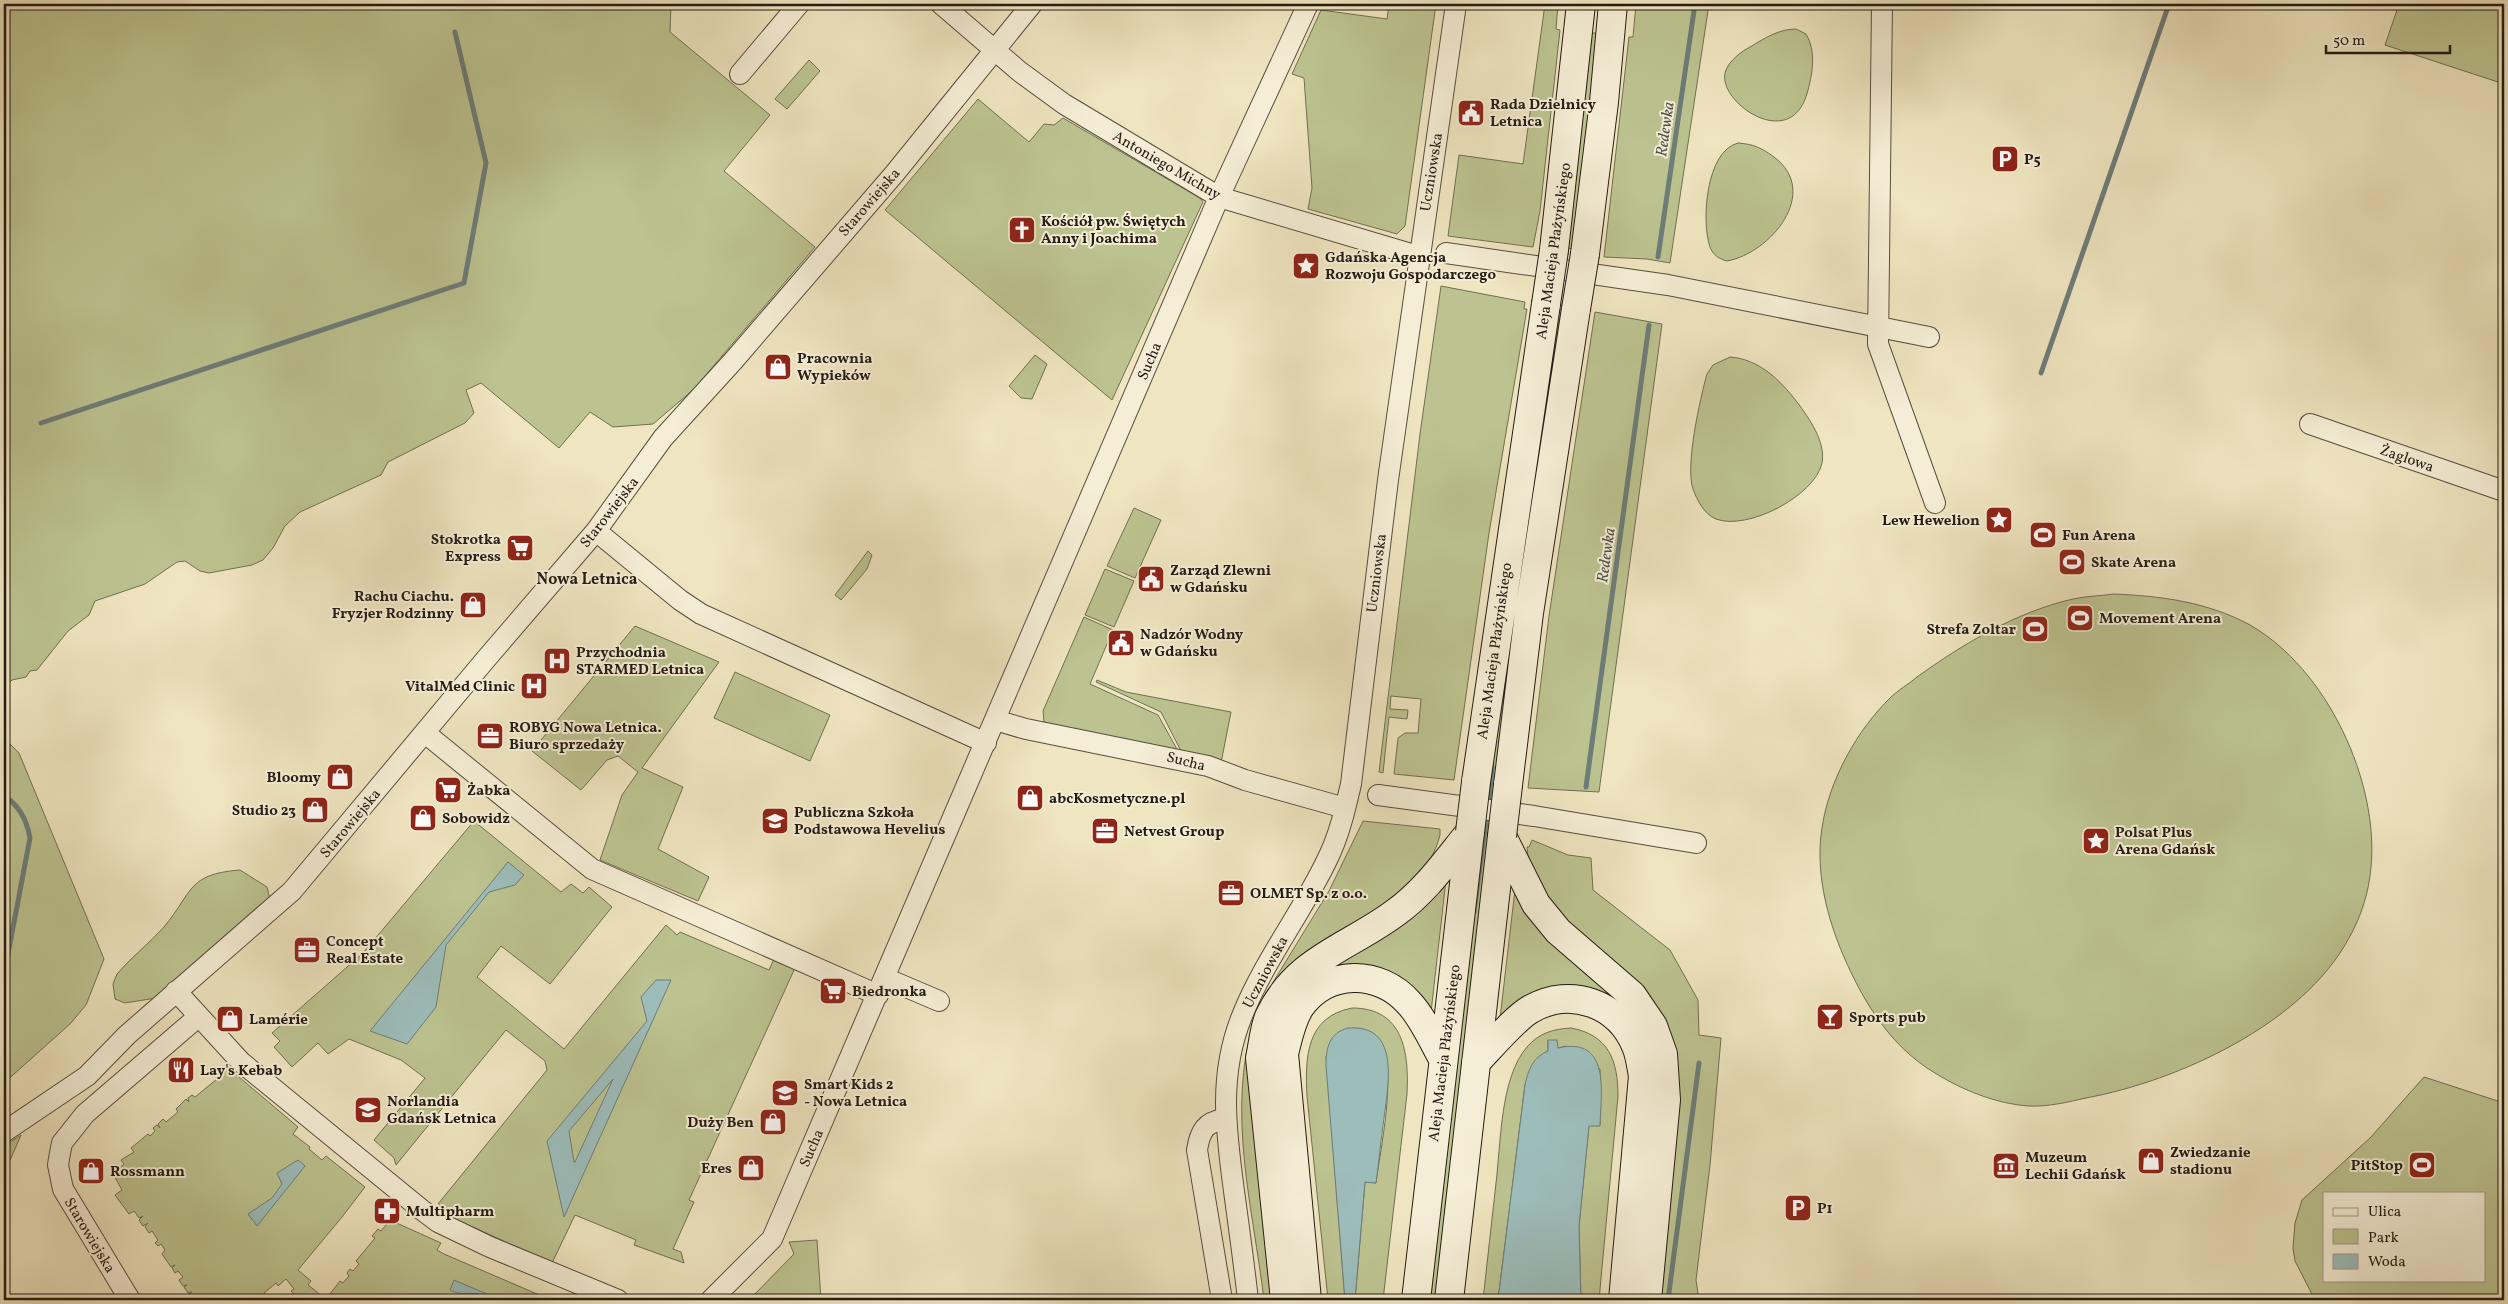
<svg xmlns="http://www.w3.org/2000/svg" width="2508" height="1304" font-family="Vollkorn,serif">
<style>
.green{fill:#bcc390;stroke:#707052;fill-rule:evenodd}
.water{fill:#9dbdbb;stroke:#6d7d78;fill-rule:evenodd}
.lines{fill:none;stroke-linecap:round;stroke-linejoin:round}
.stream{stroke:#6d7d78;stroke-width:5}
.street-casing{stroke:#574e3e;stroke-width:22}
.secondary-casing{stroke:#241c13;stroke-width:30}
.street{stroke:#f5eed6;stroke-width:20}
.secondary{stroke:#f5eed6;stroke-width:28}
.secondary-bridge-casing{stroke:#241c13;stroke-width:30;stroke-linecap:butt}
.secondary-bridge{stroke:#f5eed6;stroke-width:28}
.labels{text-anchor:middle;stroke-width:4;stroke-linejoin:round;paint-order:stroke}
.poi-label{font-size:15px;font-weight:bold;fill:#241c13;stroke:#f5eed6;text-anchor:start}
.street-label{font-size:15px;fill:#241c13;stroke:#f5eed6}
.water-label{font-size:16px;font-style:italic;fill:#4e544e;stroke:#f5eed6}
.neighbourhood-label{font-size:16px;font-weight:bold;fill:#241c13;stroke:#f5eed6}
</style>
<rect width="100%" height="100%" fill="#efe5c0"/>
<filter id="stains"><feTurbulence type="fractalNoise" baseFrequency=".004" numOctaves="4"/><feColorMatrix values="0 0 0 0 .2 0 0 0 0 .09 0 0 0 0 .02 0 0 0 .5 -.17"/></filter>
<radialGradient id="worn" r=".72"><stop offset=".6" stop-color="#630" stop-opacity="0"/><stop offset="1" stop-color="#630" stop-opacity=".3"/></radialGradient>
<path class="green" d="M4,4H671L670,32L770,115L724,171L815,247L693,390L653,424L613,427L590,412L559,448L481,383L466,390L474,413L465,423L388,462L381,475L300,512L285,526L273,548L263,560L252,565L209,573L200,571L185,561L177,562L145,584L95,601L89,615L68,631L37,670L30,671L26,677L12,680L4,688Z
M1389,4H1436L1405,226L1397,234L1308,209L1312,188L1304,78L1292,74L1321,10L1387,19Z
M1545,4H1558L1556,29L1560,30L1540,211L1533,247L1448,236L1459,155L1523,164Z
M1636,4H1709L1670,263L1647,259L1604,257L1629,37H1633Z
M2399,4H2504V84L2385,45Z
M1796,29L1806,34C1816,51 1813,71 1808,90C1792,157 1713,99 1726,70C1730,60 1741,52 1750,47C1765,38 1779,29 1796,29Z
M1589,33H1600L1574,249L1565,248Z
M809,60L820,71L787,109L775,99Z
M978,99L1029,142L1044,124L1054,125L1063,118L1200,198L1203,202L1112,400L885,210Z
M1738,143C1753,144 1762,148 1774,157C1821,192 1771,253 1727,261C1719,259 1713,255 1710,247C1701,221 1706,151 1738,143Z
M1441,286L1525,302L1524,309H1527L1489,533L1454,780L1394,774L1398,738L1405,733H1418L1421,699L1391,696L1390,709L1408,710L1407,719L1389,717L1383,773L1379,772L1420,434Z
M1556,309L1565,310L1436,1300H1422L1455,1030Z
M1595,312L1662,324L1599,792L1528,788L1549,616Z
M1035,355L1047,364L1032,399L1021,398L1009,386Z
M1730,357C1759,359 1780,380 1797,402C1809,418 1826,442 1822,463C1815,496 1747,531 1716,519C1704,514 1697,500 1693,489C1685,466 1700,399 1707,374L1713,365Z
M1134,508L1161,520L1135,578L1107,566Z
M868,551L872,555L867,569L841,600L835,595Z
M1105,569L1134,581L1114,627L1085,615Z
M2114,594C2161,596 2208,602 2250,625C2327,669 2379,781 2371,867C2369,892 2361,917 2349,938C2303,1024 2178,1081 2086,1098C2068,1102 2048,1107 2029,1106C1997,1104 1962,1090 1935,1073C1891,1047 1864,1003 1844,957C1827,918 1815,871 1822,828C1829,780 1857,730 1891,697C1898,690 1909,684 1917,677C1963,644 2016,612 2073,599C2086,596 2100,596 2114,594Z
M1084,617L1113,630L1090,684L1158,715L1178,751L1048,725L1044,722L1043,711Z
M635,626L719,662L642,768L683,787L658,849L709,877L698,901L600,860L622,795L638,772L618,756L607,760L581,790L532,751Z
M735,672L830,715L810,761L714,718Z
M1097,680L1126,692L1231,712L1221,763L1182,753L1161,712L1096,682Z
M4,738L19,753L104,959L86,1005L70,1024L4,1083Z
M474,821L561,892L571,884L583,893L589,887L612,907L550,984L501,946L477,977L564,1049L666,925L677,935L680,932L769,970L774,959L795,968L689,1200L694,1202L673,1249L681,1252L684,1263L634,1245L636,1240L575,1215L552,1263L455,1219L438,1204L547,1070L545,1061L506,1030L396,1165L394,1158L374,1140L425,1078L401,1060L349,1039L328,1054L318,1043L292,1067L274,1047L280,1041L272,1033L363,953Z
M1363,821L1440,829V835C1421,911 1319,927 1272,984L1329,891Z
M1532,840L1568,855L1591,858L1593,890L1670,950L1698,1000L1699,1035L1721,1038L1710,1165L1696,1280L1699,1300H1654L1675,1073L1551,907L1528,856L1527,847H1529Z
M240,870L267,887L270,899L156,998L125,1003L115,999L113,984L117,974C131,957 149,944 164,927C193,892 187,874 240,870Z
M1447,871L1430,1021L1337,970L1282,1010Z
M1516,881L1629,1006L1652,1118L1612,1000L1499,1027Z
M1352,1008C1404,1008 1409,1053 1407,1094L1383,1300H1355L1365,1182L1376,1183C1381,1145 1396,1078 1382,1043L1326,1056L1345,1300H1328L1307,1096C1305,1057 1306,1017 1352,1008Z
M1254,1020L1248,1075L1274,1300H1264C1253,1207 1226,1113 1254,1020Z
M1571,1028C1609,1035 1618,1061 1618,1096L1599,1300H1581L1579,1226L1589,1125H1600V1069L1566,1046L1558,1048L1548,1040V1051L1533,1063L1525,1085L1498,1300H1483C1487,1261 1492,1222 1496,1183C1501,1143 1500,1078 1527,1047C1539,1033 1553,1029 1571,1028Z
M226,1066L298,1127L293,1134L310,1147L309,1149L322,1160L326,1156L365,1187L342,1217L298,1270L311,1281L308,1285L326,1299L340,1281L343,1283L349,1276L347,1273L350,1269L353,1271L359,1264L356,1261L375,1238L372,1236L378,1229L381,1231L390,1220L441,1243L437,1250L444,1254L551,1300H299L291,1291L294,1289L286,1279L278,1286L276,1283L264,1293L266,1296L261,1300L259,1297L255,1300H207L201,1297L191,1300L187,1295L192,1292L188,1293L184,1287L187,1285L183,1286L179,1280L183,1277L178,1271L175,1273L172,1268L175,1265L171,1267L162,1254L165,1250L161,1244L158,1246L155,1243L158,1240L152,1231L149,1233L145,1227L148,1223L143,1226L139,1220L143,1216L139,1218L134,1211L129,1214L115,1195L122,1190L113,1174L124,1164L121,1160L134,1152L131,1148L148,1134L150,1136L155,1131L153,1128L157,1125L160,1128L158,1124L163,1119L166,1122L178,1112L176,1109L186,1099L189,1102L188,1098L192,1095L195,1097L217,1079L215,1075Z
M2424,1077L2504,1103V1300H2315L2295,1261L2293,1248L2295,1223L2302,1200L2371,1137ZM2324,1193H2484V1280H2324Z
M21,1135L4,1174V1146Z
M817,1240L821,1300H749L794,1254L789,1242Z"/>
<path class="water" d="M508,862L524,875L515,885L489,892L446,945L436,1007L407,1044L370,1031Z
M656,980H671L564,1217L547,1141L647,1021L641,997ZM613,1079L575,1162H574L569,1131Z
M1348,1028C1401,1024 1388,1085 1384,1118C1381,1139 1379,1161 1376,1183L1365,1182L1355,1300H1345L1326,1066C1326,1048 1329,1033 1348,1028Z
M1548,1040H1557L1558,1048C1611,1036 1601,1093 1600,1126H1589L1579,1226L1581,1300H1498L1525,1085C1528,1070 1533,1057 1548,1051Z
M298,1160L305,1166L257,1226L248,1214L272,1198L282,1184L277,1173Z
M454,1280L501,1300C492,1300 486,1295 478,1294C468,1293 458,1295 450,1290Z"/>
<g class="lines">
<path class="stream" d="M1658,257L1695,4
M2041,373L2169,4
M41,423L464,283L486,163L455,32
M1586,787L1649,325
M4,796C19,805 27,821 30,838L4,975
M1488,806L1492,768L1491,759
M1474,912L1487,814
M1668,1300L1699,1063"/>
<g class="street-casing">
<path id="street" d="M941,4L1019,71L1064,104L1219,197L1418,256
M1882,4L1878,344L1935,503
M740,74L799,4
M1446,253L1668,285L1929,337
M2310,424L2504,491
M596,531L680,600L701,614L986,743
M995,720L1026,729L1208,766L1245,780L1345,808
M425,733L592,869L878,995
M1378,795L1534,816L1696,843
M885,978L939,1001
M176,991L241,1062L422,1210L438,1222L490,1247L618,1300
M4,1132L87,1076L127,1035L292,891L486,659L596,531L663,438L734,360L895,173L1032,4
M130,1300L63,1189L58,1165L60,1153L62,1143L85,1114L198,1017
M711,1300L772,1239L1219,197L1308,4
M1222,1300L1197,1150C1200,1131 1205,1122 1225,1119
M1248,1300C1244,1264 1239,1228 1234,1191C1226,1131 1218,1075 1242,1016C1264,961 1301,914 1327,860C1339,836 1345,810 1351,784L1388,480L1456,4"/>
</g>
<g class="secondary-casing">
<path id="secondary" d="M1554,250L1581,4
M1585,254L1604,102L1613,4
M1476,782L1546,304
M1508,785L1529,613L1576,309
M1502,836L1536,904L1558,931L1632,995L1653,1026L1663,1054L1666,1100L1647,1300
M1476,1062C1488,1050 1517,1016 1531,1009C1571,986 1619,1004 1636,1046C1640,1055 1641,1066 1643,1076L1623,1300
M1285,1300L1260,1058C1263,1045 1264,1029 1269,1017C1296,959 1348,948 1395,913C1425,892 1447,860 1470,832
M1307,1300L1284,1054C1288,1038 1291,1021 1300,1007C1327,969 1379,969 1409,1003C1423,1018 1433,1041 1443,1059
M1416,1300L1470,832
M1449,1300L1502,836"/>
</g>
<use href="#street" class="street"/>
<use href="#secondary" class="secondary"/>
<g class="secondary-bridge-casing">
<path id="secondary-bridge" d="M1546,304L1554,250
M1576,309L1585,254
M1470,832L1476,782
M1502,836L1508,785"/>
</g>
<use href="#secondary-bridge" class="secondary-bridge"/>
</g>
<defs>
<g id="civic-square" transform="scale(1.4375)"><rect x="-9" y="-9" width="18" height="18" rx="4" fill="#8f2418" stroke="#f5eed6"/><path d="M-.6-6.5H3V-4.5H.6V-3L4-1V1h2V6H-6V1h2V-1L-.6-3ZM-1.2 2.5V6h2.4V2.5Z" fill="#fff"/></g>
<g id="parking-square" transform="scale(1.4375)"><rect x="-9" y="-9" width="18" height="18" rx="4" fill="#8f2418" stroke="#f5eed6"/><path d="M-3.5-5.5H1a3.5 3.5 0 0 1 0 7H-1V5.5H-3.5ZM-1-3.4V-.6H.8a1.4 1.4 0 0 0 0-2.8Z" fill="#fff"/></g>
<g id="church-square" transform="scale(1.4375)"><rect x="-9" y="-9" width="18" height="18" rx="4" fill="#8f2418" stroke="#f5eed6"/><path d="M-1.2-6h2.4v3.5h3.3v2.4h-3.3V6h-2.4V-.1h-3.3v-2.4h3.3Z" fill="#fff"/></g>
<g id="sight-square" transform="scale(1.4375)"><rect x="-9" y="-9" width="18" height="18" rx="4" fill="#8f2418" stroke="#f5eed6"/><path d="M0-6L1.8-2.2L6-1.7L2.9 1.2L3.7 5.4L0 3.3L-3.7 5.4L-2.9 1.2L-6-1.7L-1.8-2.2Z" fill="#fff"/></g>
<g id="shop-square" transform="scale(1.4375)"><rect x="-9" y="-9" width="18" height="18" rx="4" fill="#8f2418" stroke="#f5eed6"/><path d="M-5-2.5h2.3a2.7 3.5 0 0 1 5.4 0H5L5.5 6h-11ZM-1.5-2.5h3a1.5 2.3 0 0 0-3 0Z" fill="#fff"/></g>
<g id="stadium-square" transform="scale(1.4375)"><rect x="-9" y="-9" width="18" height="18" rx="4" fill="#8f2418" stroke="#f5eed6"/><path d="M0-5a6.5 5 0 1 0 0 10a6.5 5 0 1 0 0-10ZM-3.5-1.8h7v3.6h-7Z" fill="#fff"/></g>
<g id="supermarket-square" transform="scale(1.4375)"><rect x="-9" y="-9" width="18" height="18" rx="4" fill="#8f2418" stroke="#f5eed6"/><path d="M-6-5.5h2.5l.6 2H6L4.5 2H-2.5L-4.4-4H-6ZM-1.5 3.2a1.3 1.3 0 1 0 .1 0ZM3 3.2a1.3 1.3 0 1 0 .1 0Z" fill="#fff"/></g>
<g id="hospital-square" transform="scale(1.4375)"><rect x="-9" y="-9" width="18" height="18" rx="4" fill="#8f2418" stroke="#f5eed6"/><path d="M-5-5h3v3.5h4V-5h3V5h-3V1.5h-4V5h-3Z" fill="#fff"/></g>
<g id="office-square" transform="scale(1.4375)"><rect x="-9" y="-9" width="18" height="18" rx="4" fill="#8f2418" stroke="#f5eed6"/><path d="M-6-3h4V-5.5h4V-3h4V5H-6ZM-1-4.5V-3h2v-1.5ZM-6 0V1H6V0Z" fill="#fff"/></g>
<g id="school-square" transform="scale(1.4375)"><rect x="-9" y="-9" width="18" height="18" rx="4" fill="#8f2418" stroke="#f5eed6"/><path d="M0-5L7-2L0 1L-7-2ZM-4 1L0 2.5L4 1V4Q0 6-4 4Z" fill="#fff"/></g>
<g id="bar-square" transform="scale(1.4375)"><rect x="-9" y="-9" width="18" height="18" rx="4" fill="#8f2418" stroke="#f5eed6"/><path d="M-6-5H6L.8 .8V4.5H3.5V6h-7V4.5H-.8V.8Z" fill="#fff"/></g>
<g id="restaurant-square" transform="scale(1.4375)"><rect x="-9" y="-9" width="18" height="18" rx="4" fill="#8f2418" stroke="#f5eed6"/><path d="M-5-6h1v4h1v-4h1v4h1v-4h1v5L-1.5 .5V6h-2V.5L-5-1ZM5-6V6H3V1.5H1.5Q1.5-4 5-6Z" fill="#fff"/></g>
<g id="museum-square" transform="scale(1.4375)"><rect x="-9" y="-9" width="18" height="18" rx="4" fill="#8f2418" stroke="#f5eed6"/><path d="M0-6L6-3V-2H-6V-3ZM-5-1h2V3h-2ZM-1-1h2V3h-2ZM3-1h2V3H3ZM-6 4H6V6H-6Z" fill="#fff"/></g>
<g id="pharmacy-square" transform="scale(1.4375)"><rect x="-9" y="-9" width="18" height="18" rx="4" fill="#8f2418" stroke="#f5eed6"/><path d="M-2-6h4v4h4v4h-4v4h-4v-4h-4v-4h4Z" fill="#fff"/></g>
</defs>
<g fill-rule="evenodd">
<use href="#civic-square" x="1471" y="113"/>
<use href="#parking-square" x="2005" y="159"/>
<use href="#church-square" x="1022" y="230"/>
<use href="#sight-square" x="1306" y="266"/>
<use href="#shop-square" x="778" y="367"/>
<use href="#sight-square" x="1999" y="520"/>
<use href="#stadium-square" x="2043" y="535"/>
<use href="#supermarket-square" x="520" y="548"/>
<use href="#stadium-square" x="2072" y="562"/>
<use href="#civic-square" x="1151" y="579"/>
<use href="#shop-square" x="473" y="605"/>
<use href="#stadium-square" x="2080" y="618"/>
<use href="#stadium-square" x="2035" y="629"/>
<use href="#civic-square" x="1121" y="643"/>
<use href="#hospital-square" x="557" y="661"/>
<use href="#hospital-square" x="534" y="686"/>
<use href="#office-square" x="490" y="736"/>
<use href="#shop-square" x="340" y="777"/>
<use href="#supermarket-square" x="448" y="790"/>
<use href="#shop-square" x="1030" y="798"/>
<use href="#shop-square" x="315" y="810"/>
<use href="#shop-square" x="423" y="818"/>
<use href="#school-square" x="775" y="821"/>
<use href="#office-square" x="1105" y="831"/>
<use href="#sight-square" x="2096" y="841"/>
<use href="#office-square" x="1231" y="893"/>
<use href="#office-square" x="307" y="950"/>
<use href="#supermarket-square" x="833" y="991"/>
<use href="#bar-square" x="1830" y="1017"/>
<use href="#shop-square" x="230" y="1019"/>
<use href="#restaurant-square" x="181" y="1070"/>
<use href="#school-square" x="785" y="1093"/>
<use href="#school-square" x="368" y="1110"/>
<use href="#shop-square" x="773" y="1122"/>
<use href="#shop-square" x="2151" y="1161"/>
<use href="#stadium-square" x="2422" y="1165"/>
<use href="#museum-square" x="2006" y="1166"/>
<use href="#shop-square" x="751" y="1168"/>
<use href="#shop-square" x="91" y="1171"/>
<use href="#parking-square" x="1798" y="1208"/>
<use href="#pharmacy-square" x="387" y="1211"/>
</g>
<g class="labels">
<g class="poi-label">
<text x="1490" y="109">Rada Dzielnicy<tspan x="1490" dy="17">Letnica</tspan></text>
<text x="2024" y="164">P5</text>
<text x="1041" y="226">Kościół pw. Świętych<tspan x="1041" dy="17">Anny i Joachima</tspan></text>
<text x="1325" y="262">Gdańska Agencja<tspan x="1325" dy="17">Rozwoju Gospodarczego</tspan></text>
<text x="797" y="363">Pracownia<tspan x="797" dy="17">Wypieków</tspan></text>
<text x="1980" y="525" text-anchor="end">Lew Hewelion</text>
<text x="2062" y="540">Fun Arena</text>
<text x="501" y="544" text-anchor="end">Stokrotka<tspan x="501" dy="17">Express</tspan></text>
<text x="2091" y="567">Skate Arena</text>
<text x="1170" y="575">Zarząd Zlewni<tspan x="1170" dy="17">w Gdańsku</tspan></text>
<text x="454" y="601" text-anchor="end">Rachu Ciachu.<tspan x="454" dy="17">Fryzjer Rodzinny</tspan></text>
<text x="2099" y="623">Movement Arena</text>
<text x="2016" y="634" text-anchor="end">Strefa Zoltar</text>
<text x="1140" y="639">Nadzór Wodny<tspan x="1140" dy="17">w Gdańsku</tspan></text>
<text x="576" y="657">Przychodnia<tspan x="576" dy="17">STARMED Letnica</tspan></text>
<text x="515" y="691" text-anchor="end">VitalMed Clinic</text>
<text x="509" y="732">ROBYG Nowa Letnica.<tspan x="509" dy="17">Biuro sprzedaży</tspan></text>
<text x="321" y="782" text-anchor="end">Bloomy</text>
<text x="467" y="795">Żabka</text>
<text x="1049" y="803">abcKosmetyczne.pl</text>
<text x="296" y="815" text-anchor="end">Studio 23</text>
<text x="794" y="817">Publiczna Szkoła<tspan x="794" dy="17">Podstawowa Hevelius</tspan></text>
<text x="442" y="823">Sobowidz</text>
<text x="1124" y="836">Netvest Group</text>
<text x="2115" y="837">Polsat Plus<tspan x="2115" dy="17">Arena Gdańsk</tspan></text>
<text x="1250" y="898">OLMET Sp. z o.o.</text>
<text x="326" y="946">Concept<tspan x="326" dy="17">Real Estate</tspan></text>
<text x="852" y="996">Biedronka</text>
<text x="1849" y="1022">Sports pub</text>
<text x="249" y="1024">Lamérie</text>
<text x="200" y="1075">Lay's Kebab</text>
<text x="804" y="1089">Smart Kids 2<tspan x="804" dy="17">- Nowa Letnica</tspan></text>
<text x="387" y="1106">Norlandia<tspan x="387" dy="17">Gdańsk Letnica</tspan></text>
<text x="754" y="1127" text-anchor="end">Duży Ben</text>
<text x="2170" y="1157">Zwiedzanie<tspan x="2170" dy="17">stadionu</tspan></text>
<text x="2025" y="1162">Muzeum<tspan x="2025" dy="17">Lechii Gdańsk</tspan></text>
<text x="2403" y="1170" text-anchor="end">PitStop</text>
<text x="732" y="1173" text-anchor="end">Eres</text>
<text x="110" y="1176">Rossmann</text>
<text x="1817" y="1213">P1</text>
<text x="406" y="1216">Multipharm</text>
</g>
<g class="street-label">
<text transform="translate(1167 165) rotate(30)" y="5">Antoniego Michny</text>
<text transform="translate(1431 172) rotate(-81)" y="5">Uczniowska</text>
<text transform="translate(869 202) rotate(-49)" y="5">Starowiejska</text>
<text transform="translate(1553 251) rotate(-82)" y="5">Aleja Macieja Płażyńskiego</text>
<text transform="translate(1149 361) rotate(-67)" y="5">Sucha</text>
<text transform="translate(2407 458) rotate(19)" y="5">Żaglowa</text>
<text transform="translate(609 512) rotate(-52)" y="5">Starowiejska</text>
<text transform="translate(1376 573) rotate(-83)" y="5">Uczniowska</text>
<text transform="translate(1494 651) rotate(-82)" y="5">Aleja Macieja Płażyńskiego</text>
<text transform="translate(1186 761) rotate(14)" y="5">Sucha</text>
<text transform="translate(350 823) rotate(-50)" y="5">Starowiejska</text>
<text transform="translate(1265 972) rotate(-62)" y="5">Uczniowska</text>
<text transform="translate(1444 1053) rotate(-83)" y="5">Aleja Macieja Płażyńskiego</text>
<text transform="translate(811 1148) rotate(-67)" y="5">Sucha</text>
<text transform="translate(90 1235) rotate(59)" y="5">Starowiejska</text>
</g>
<g class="water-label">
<text transform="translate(1664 129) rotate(-82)" y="6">Redewka</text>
<text transform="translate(1605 555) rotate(-82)" y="6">Redewka</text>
</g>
<g class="neighbourhood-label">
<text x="587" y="584">Nowa Letnica</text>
</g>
</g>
<rect width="2508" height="1304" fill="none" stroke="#efe5c0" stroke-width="20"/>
<rect x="5" y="5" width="2498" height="1294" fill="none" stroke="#241c13" stroke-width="2.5"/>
<rect x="10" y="10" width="2488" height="1284" fill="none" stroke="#241c13"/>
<rect x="2323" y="1192" width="162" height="90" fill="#f5eed6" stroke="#a19a88"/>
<rect x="2333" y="1208" width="25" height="8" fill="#f5eed6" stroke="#a19a88"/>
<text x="2368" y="1216" font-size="15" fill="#241c13">Ulica</text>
<rect x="2333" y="1229" width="25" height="15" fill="#bcc390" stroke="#a19a88"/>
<text x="2368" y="1242" font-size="15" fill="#241c13">Park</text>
<rect x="2333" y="1254" width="25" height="15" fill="#9dbdbb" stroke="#a19a88"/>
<text x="2368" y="1266" font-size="15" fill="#241c13">Woda</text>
<path d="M2326 45v8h124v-8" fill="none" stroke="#241c13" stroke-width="2.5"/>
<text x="2333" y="45" font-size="15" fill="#241c13" stroke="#f5eed6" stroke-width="4" paint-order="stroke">50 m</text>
<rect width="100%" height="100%" filter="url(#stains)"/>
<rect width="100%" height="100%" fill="url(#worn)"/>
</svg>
